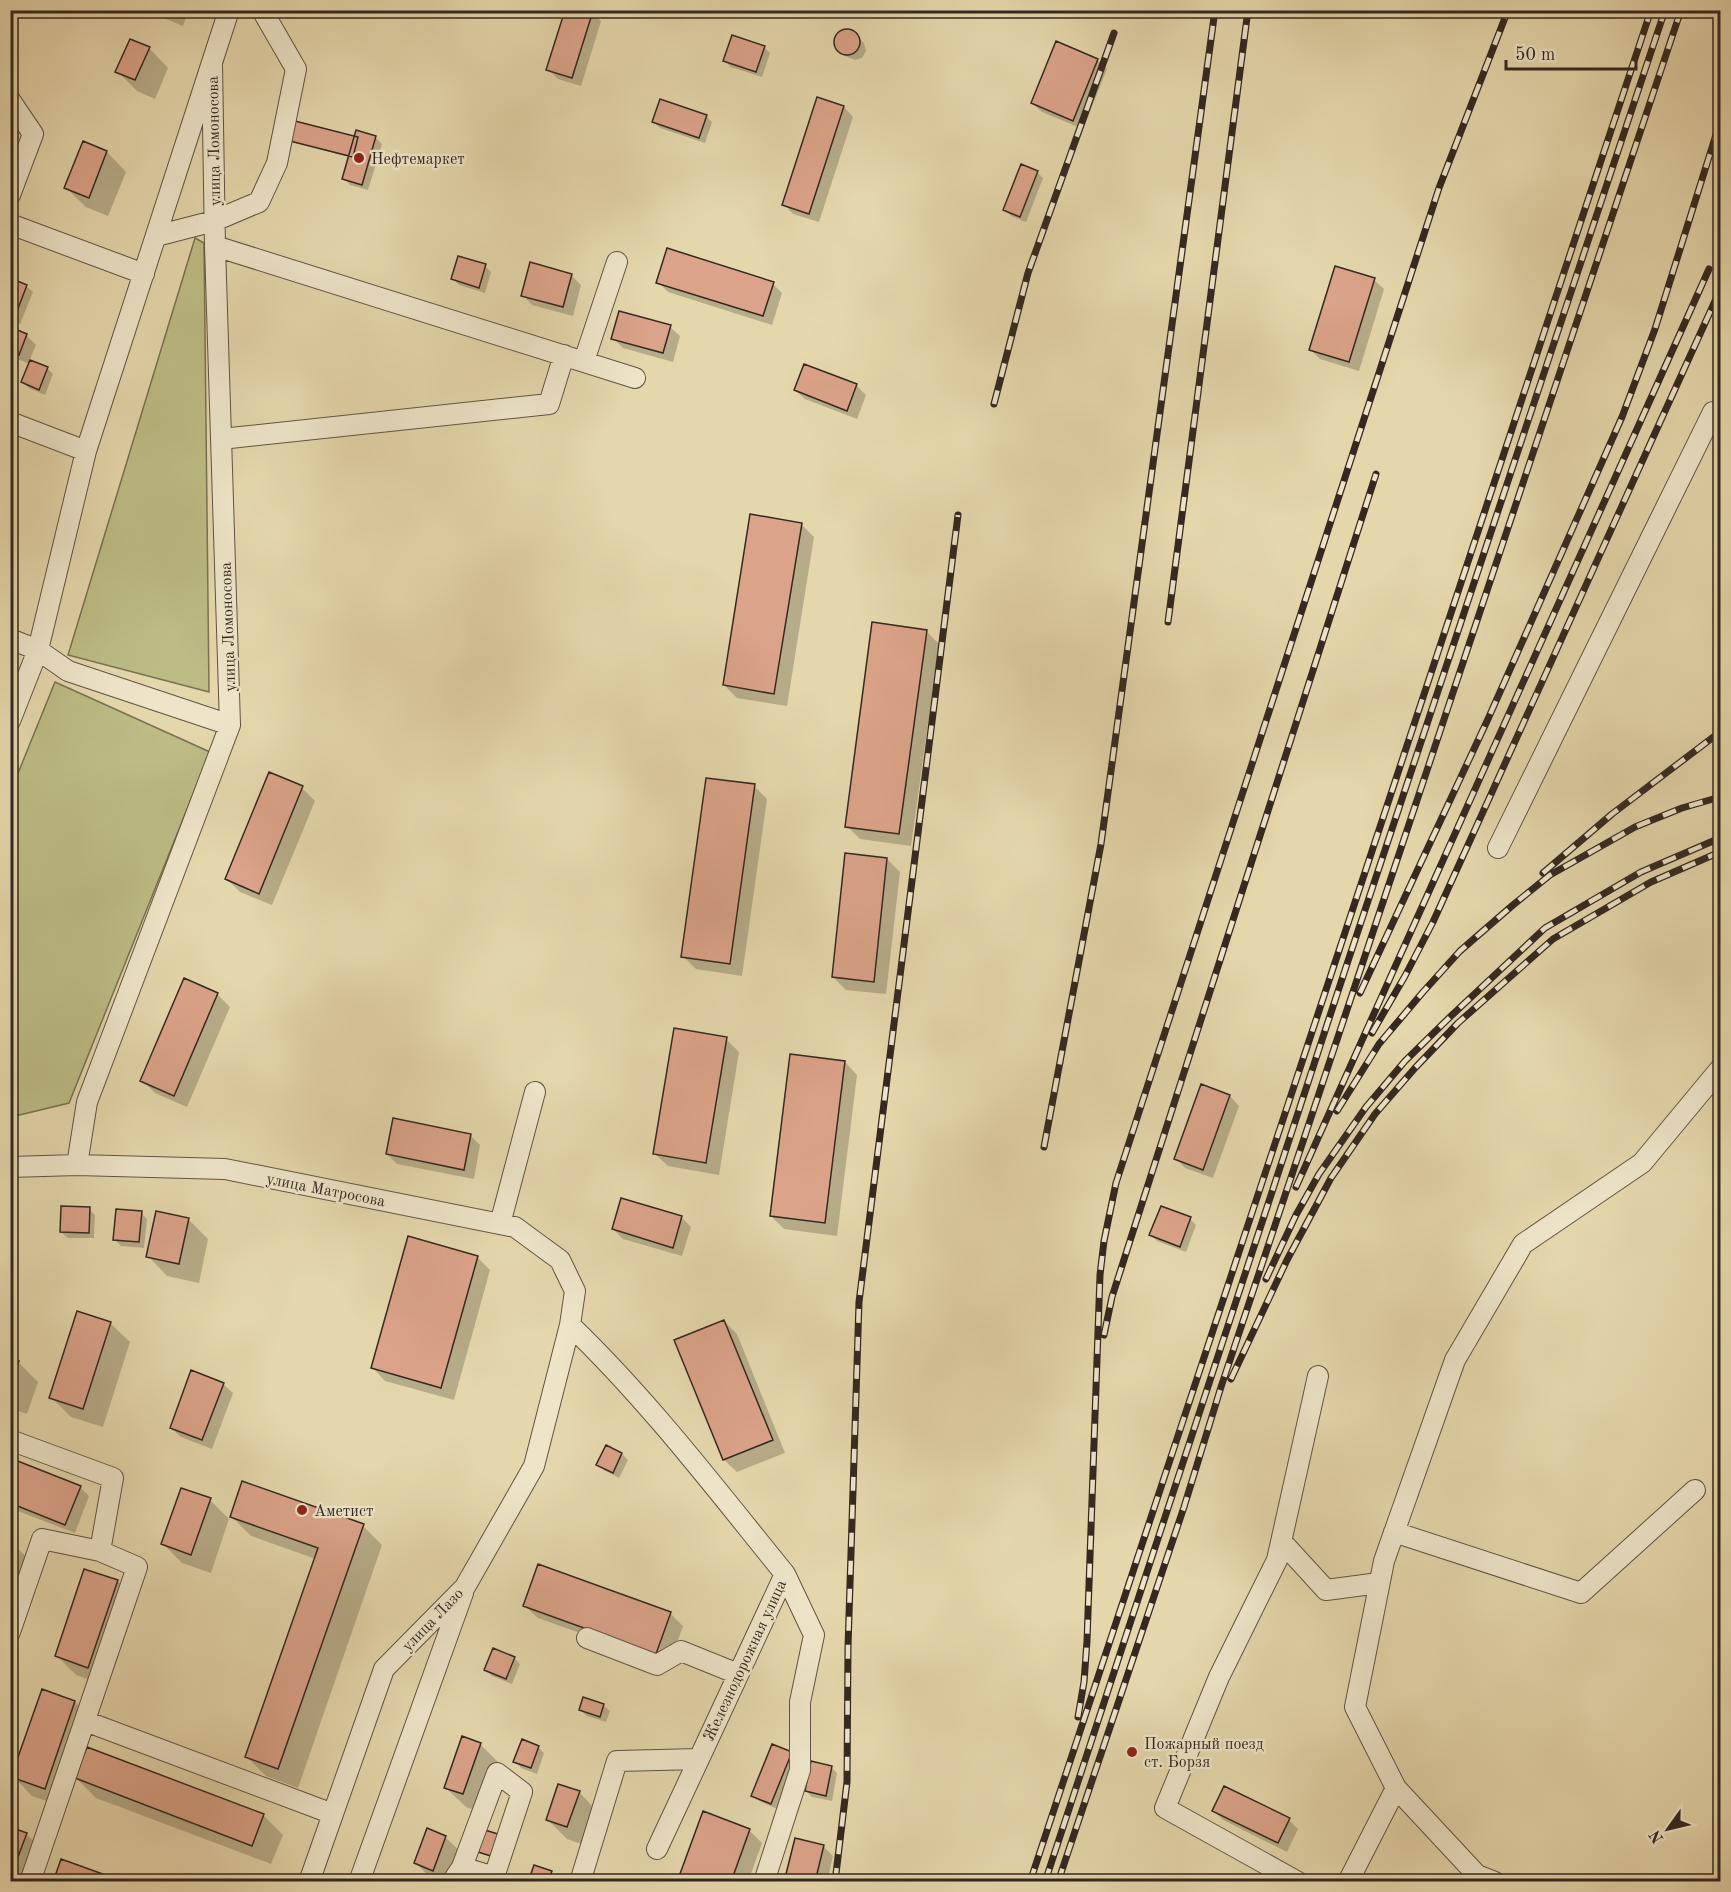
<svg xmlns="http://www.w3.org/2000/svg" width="1731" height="1892" font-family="'Old Standard TT',serif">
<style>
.green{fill:#bcbc84;stroke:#787252;stroke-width:1.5}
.shadow{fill:#0003}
.building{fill:#dba389;stroke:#342821;stroke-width:1.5}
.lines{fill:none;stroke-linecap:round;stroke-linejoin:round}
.minor-casing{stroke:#605444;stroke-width:22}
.minor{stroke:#eee5c9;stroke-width:20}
.rail-casing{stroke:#342821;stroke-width:7}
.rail{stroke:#eee5c9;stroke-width:4.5;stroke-dasharray:14;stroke-linecap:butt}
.poi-dot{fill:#8f2418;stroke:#eee5c9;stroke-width:2}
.labels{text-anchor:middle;stroke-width:4.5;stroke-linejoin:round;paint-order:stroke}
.street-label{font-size:16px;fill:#342821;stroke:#eee5c9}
.poi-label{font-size:16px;fill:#342821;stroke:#eee5c9;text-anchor:start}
</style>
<rect width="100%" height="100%" fill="#e5d7ac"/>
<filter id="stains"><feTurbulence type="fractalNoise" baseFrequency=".00333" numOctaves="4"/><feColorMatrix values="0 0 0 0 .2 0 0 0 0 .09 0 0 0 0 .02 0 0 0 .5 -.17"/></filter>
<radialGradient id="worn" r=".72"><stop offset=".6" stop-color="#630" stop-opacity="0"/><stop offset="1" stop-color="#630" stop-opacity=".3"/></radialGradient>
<path class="green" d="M195,238L204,243L209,692L68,655Z
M55,682L210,752L69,1103L11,1117L10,793Z"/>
<path class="shadow" d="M154,10H189L183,26L161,17Z
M566,10H588L592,12L601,21L581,86L558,79L548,69Z
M971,10H986L977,13Z
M847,30H851L864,43L866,51L862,58L855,60L845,56L838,49L835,42L840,32Z
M764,47L770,53L762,77L731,67L725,61Z
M149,48L168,68L155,99L137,91L117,71Z
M1097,60L1107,69L1083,129L1042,112L1032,103Z
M818,99L844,107L853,117L819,222L793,214L784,204Z
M706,116L712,122L705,143L660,128L654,122Z
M357,132L376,138L382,144L368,190L350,185L344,178L350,157L290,142L288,140L356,138Z
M107,152L126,172L108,216L86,207L66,188Z
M1037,172L1043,178L1026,222L1011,216L1005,210Z
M485,266L491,272L485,293L459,285L453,279Z
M571,275L581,285L573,316L532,305L523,295Z
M10,280L26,286L33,292L20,324L10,320Z
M1374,280L1384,289L1359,371L1320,359L1311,350Z
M658,282L773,284L782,293L772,325L668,292Z
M670,327L680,336L673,362L623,348L613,338Z
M10,329L26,335L36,345L29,361L47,368L53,374L45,395L29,388L23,382L30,364L10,356Z
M804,366L856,385L866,395L857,419L805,399L795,390Z
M801,524L814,537L787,706L737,698L724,685Z
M926,631L939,644L911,846L860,839L847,826Z
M10,675L27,691L11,731H10Z
M270,774L302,788L315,801L272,905L240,892L227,879Z
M754,786L767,799L742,976L696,969L683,956Z
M887,859L900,872L886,994L846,990L833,977Z
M217,994L230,1007L187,1107L155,1093L142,1080Z
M726,1039L739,1052L719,1175L668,1166L655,1154Z
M845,1062L857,1075L837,1236L784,1229L771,1216Z
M1202,1086L1230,1096L1239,1106L1213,1178L1185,1168L1176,1158Z
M470,1135L480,1145L474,1179L397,1164L387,1154Z
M1162,1208L1190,1219L1196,1225L1186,1252L1157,1241L1151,1235Z
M89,1209L95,1215L94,1238H68L61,1232Z
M141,1213L147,1219L144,1248L121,1246L115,1240Z
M157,1213L189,1220L208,1239L199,1283L167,1276L148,1256Z
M681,1217L691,1227L682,1256L623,1239L613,1229Z
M477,1257L490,1270L454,1400L385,1381L373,1368Z
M724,1321L737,1334L785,1453L737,1472L724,1460Z
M110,1323L130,1342L103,1427L71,1417L51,1397Z
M10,1359L18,1362L38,1382L27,1414L10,1408Z
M223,1384L233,1393L212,1449L181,1437L171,1428Z
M622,1454L628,1460L619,1478L604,1470L598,1464Z
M10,1460L80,1487L89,1496L75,1533L10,1508Z
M210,1500L229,1519L211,1573L182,1563L163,1544Z
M231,1516L363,1526L382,1545L298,1788L266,1776L247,1757L316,1559L251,1536Z
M10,1542L33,1562L10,1628Z
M118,1581L137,1601L108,1686L76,1675L56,1655Z
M525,1606L670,1613L683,1626L669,1665L538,1618Z
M514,1658L520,1664L512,1684L492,1676L486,1670Z
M75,1702L94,1722L85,1748L263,1815L283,1835L271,1864L96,1798L75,1777L64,1807L32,1796L13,1776Z
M603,1705L610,1711L606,1722L587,1716L581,1710Z
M480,1744L499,1763L483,1813L466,1807L446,1788Z
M772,1746L797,1759L777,1809L759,1801L753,1795Z
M538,1747L544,1753L537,1774L521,1768L515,1761Z
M831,1767L837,1773L832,1801L812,1797L806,1791Z
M579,1792L598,1812L587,1846L567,1839L548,1820Z
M1213,1810L1289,1820L1298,1829L1287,1852L1223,1820Z
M10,1828L26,1834L46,1853L35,1882H10Z
M749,1830L762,1843L748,1882H679Z
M445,1837L465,1856L455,1882H434L416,1863Z
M796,1839L824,1847L833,1856L827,1882H785Z
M551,1873L560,1882H530Z"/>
<path class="building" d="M565,10L593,11L572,78L546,70Z
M834 42a13 13 0 1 1 26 0a13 13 0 1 1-26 0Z
M732,35L765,46L756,72L723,61Z
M130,39L150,47L135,80L115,72Z
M1056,41L1098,59L1073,121L1031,103Z
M817,97L844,106L809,214L782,205Z
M660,99L707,115L699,138L652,122Z
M291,120L358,137L353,157L286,140Z
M356,130L376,136L362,185L342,179Z
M83,141L107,151L89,198L64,188Z
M1021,164L1038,171L1020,217L1003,210Z
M667,248L774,282L763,316L656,283Z
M458,256L486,264L479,288L451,279Z
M530,262L572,274L563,307L521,296Z
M1335,266L1375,278L1349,362L1309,350Z
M10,278L27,285L14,319L10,317Z
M619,311L671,325L663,353L611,339Z
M10,327L27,334L19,355L10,351Z
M30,360L48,367L39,390L21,382Z
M804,364L857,384L847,411L794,390Z
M750,514L802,523L774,694L723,685Z
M872,622L927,630L899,834L845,827Z
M269,772L303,786L259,894L225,879Z
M706,778L755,784L730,964L681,957Z
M845,853L887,858L874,982L832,977Z
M184,978L218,993L174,1096L140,1081Z
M674,1028L727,1037L706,1163L653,1154Z
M790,1054L845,1061L825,1223L770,1216Z
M1201,1084L1230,1095L1203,1170L1174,1159Z
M393,1118L471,1134L464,1170L386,1154Z
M621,1198L682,1216L673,1248L612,1229Z
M61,1206L90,1207L89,1233L60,1232Z
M1161,1206L1191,1217L1180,1247L1149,1235Z
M116,1209L142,1211L139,1242L113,1240Z
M156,1211L189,1218L179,1264L146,1257Z
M408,1236L478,1256L441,1388L371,1368Z
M77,1311L111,1322L83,1409L49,1398Z
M724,1320L773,1440L723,1460L674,1340Z
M10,1358L19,1361L10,1386Z
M191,1370L224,1383L202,1440L170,1428Z
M606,1445L622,1453L613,1473L596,1465Z
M10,1458L81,1486L65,1525L10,1503Z
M242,1481L364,1524L278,1769L245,1757L318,1548L230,1517Z
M181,1488L211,1498L191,1555L161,1544Z
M538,1564L671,1612L656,1654L523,1606Z
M84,1569L118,1580L88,1668L55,1656Z
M493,1648L515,1657L506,1679L484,1670Z
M42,1689L75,1701L45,1789L11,1777Z
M583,1697L604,1704L600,1717L579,1710Z
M462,1736L481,1743L463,1794L444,1788Z
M522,1739L539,1746L531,1768L513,1762Z
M772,1744L792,1752L771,1804L751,1796Z
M87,1747L264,1814L252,1846L75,1778Z
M811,1761L832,1766L826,1796L805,1791Z
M558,1784L580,1791L567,1827L546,1820Z
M1224,1786L1290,1818L1278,1843L1212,1811Z
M703,1811L750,1829L731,1882H677Z
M10,1827L27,1833L10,1878Z
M427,1828L446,1836L433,1871L414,1863Z
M485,1830L501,1835L494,1857L478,1852Z
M795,1838L824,1845L815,1882H784Z
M61,1859L125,1882H53Z
M534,1865L552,1871L548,1882H528Z"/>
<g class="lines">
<g class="minor-casing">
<path id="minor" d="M10,100L33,134L10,195
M10,224L144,274
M156,236L214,221L259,202L277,163L296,69L262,10
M215,246L635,378
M584,361L617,262
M10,422L86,451
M221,439L549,404L564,355
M10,639L38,650L68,671L230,725
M10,721L38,650L86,451L229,10
M1498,848L1713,412H1720
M77,1165L87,1102L230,725L215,246L212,63
M10,1167L77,1165L225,1169L515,1227L560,1260L575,1291L570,1325L534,1466L465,1587L384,1669L309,1882
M500,1224L535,1092
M570,1325C649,1401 716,1489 785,1574L699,1759L617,1761L580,1882
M10,1440L113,1478L100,1551L42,1539L10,1632
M1394,1532L1581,1593L1695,1490
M1282,1542L1326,1590L1379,1583
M587,1638L657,1665L681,1651L738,1674
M85,1721L333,1814
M657,1849L699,1759
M30,1882L137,1567L100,1551
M359,1882L463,1593
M452,1882L462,1867L497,1773L522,1792L494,1877L462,1867
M764,1882L800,1770V1702L814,1635L785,1574
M1298,1882L1165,1808L1219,1677L1277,1560L1318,1376
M1348,1882L1396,1788
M1495,1882L1477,1875L1396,1788L1355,1707L1384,1561L1455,1360L1523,1244L1642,1163L1720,1069"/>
</g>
<use href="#minor" class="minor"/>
<g class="rail-casing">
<path id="rail" d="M994,404L1028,273L1114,33
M1168,622L1248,10
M1543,873L1612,814L1720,732
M1360,993L1488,719L1622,417L1655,329L1720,122
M1372,1033L1405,976L1433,922L1720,290
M1337,1111L1379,1044L1423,992L1460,951L1513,905L1550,875L1635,827L1682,808L1720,797
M1044,1147L1101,844L1215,10
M1296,1187L1709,269
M1266,1279L1296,1215L1319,1174L1366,1107L1405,1061L1451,1016L1545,928L1641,872L1720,838
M1104,1335L1112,1297L1376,474
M1231,1379L1287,1260L1331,1178L1375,1114L1415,1068L1458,1023L1553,939L1651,882L1720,852
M1078,1717L1084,1682L1087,1641L1100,1275L1104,1241L1116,1183L1439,188L1508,10
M835,1882L847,1782L848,1647L859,1302L958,515
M1030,1882L1651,10
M1045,1882L1346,967L1665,10
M1058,1882L1184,1507L1221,1387L1681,10"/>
</g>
<use href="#rail" class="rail"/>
</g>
<g class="poi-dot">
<circle cx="359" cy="158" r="6"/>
<circle cx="302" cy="1510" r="6"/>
<circle cx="1132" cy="1752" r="6"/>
</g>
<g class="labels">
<g class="street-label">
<text transform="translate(213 141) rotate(-91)" y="6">улица Ломоносова</text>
<text transform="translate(227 627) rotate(-92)" y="6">улица Ломоносова</text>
<text transform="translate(326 1189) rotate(11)" y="6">улица Матросова</text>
<text transform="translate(432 1619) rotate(-46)" y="6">улица Лазо</text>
<text transform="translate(744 1660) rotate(-65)" y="6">Железнодорожная улица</text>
</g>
<g class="poi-label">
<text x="371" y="164">Нефтемаркет</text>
<text x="314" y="1516">Аметист</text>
<text x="1144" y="1749">Пожарный поезд<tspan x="1144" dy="18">ст. Борзя</tspan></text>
</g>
</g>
<rect width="1731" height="1892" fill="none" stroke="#e5d7ac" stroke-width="36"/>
<rect x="12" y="12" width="1707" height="1868" fill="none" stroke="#342821" stroke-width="3"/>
<rect x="18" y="18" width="1695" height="1856" fill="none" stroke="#342821" stroke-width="1.5"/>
<g transform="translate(1668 1829) rotate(236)" stroke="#eee5c9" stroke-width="4.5" paint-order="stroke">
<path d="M0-4.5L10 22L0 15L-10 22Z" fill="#342821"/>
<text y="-9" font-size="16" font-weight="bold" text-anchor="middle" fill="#342821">N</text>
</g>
<path d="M1506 60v9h130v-9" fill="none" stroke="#342821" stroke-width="3"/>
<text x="1515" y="60" font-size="18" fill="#342821" stroke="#eee5c9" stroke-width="4.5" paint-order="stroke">50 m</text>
<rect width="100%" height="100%" filter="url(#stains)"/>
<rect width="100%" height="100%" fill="url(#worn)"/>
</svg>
